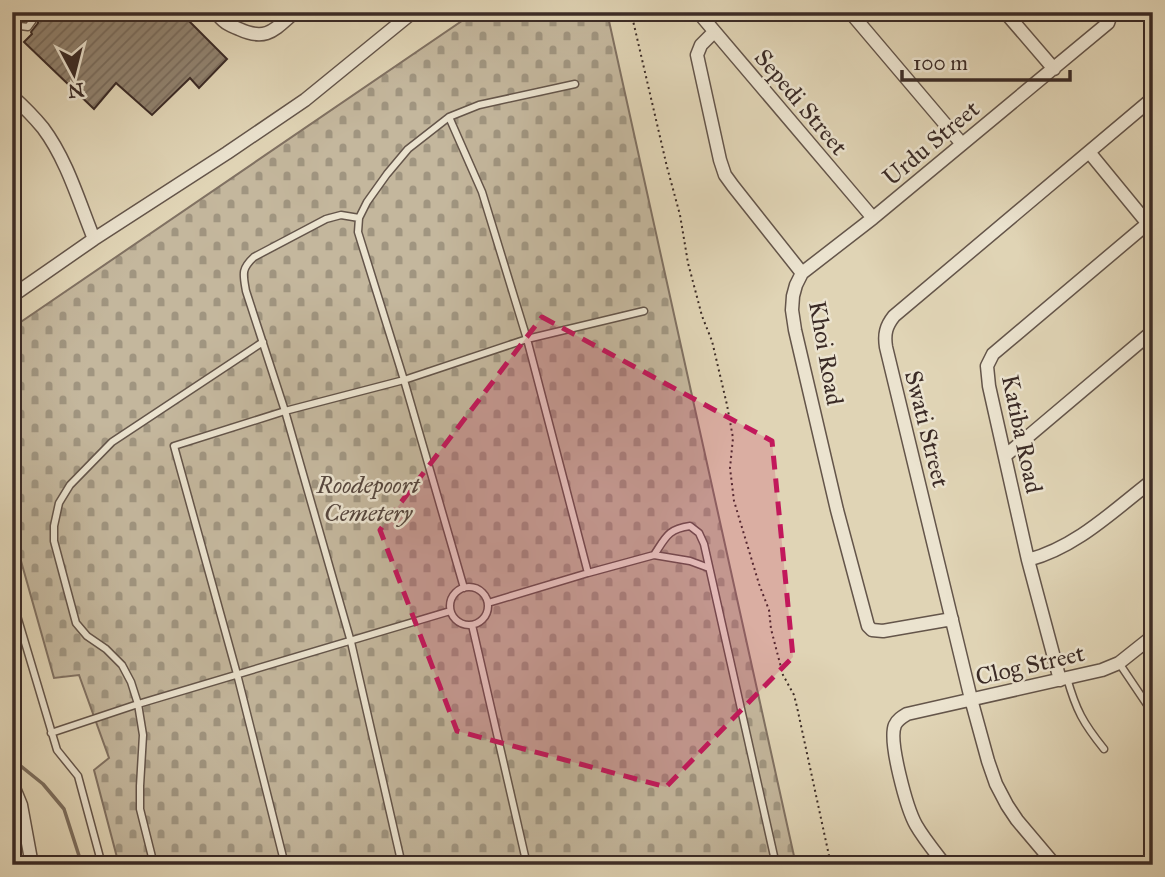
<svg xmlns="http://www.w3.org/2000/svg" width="1165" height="877" font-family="'IM FELL Great Primer',serif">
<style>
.cemetery{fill:url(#cemetery-stones);stroke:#807162;stroke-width:2}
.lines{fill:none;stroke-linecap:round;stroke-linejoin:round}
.stream{stroke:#7c6e5e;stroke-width:3.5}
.building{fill:url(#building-hatch);stroke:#3b2b26;stroke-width:2}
.lane-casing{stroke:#64554a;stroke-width:9}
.street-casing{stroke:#64554a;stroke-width:15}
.path{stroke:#3b2b26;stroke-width:2;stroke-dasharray:2 3.5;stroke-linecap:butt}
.lane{stroke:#ebe3cf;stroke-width:6}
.street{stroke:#ebe3cf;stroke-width:12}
.marked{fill:#c2185b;fill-opacity:0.2;stroke:#c2185b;stroke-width:5;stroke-dasharray:14 9;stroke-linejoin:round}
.labels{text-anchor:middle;stroke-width:5;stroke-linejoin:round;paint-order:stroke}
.street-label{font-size:24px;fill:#3b2b26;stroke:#ebe3cf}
.park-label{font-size:24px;font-style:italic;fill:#56473e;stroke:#ebe3cf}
</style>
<defs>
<pattern id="cemetery-stones" width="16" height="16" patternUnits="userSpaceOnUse" patternTransform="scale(1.75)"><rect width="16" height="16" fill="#c4b79d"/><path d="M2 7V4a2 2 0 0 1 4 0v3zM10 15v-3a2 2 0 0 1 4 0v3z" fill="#a09580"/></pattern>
<pattern id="building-hatch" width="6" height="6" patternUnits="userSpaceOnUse" patternTransform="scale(1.75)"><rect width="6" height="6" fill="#918370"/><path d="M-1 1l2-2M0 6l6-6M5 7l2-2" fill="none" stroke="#786b5c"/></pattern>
</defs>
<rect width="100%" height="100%" fill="#e0d4b5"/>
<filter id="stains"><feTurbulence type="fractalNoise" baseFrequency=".00286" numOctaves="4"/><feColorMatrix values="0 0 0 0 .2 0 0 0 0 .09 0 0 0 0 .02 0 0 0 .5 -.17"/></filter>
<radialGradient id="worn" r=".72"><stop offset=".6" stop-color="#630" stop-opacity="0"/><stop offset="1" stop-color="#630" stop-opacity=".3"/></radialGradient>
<path class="cemetery" d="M475,12H607L796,865H119L94,770L109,758L79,675L54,678L12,529V328Z"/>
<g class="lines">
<path class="stream" d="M12,759L43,784L64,809L82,865"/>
</g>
<path class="building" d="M35,12H180L227,59L199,88L190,78L152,115L116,83L94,109L24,42L32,34L31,32L38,23V18Z"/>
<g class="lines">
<g class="lane-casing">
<path id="lane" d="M12,23L20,26L28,27L33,20L28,12
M449,117L482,192L527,339L588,573
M359,218L341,215L326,219L254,257C241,269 243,274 246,291L285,411L351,642L402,865
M654,555C666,537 668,529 690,526L699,533L704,544L776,865
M450 606a19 19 0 1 1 38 0a19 19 0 1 1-38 0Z
M464,588L404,380L358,232L359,218L367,202L387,174L408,149L449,117L479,105L575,84
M12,599L57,750L78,776L102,865
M488,603L588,573L654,555L690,561L709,568
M472,625L527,865
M1119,663L1152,712
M1067,678C1076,710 1083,723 1104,749
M51,733L138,704L450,611
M154,865L140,809V786L143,735L138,704L131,682L122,665L106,649L87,636L76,623L54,541V526L59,503L70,485L112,442L263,342
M285,865L237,674L174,446L285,411L404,380L527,339L644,311"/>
</g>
<g class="street-casing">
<path id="street" d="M216,12C222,22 229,25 239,29C267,42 275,29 295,12
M698,12L873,218
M850,12L962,144
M1005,12L1054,69
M714,32L701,45L697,55L720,160L725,175L733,186L802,273
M12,96C23,106 34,117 43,128C67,160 79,202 94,239
M1089,152L1153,230
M12,296L94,239L227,153L305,100L413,12
M1005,456L1153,331
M1028,560C1077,547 1114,510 1153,480
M952,619L883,631L872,630L868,626L837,510L795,330L792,310L793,296L796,285L802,273L873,218L1108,23L1112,12
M1060,680L1028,560L989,386L987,366L993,354L1153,219
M12,783L21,805L32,865
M945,865C935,852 924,839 916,825C907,809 888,741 895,725C897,720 902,717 907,714L1102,670L1119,663L1153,636
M1055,865L1017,820L1007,805L996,784L988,761L971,699L886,347C884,334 886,326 894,316L1153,98"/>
</g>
<path class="path" d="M631,12L667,167L680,215L688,263L702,316L712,341L727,405L733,438L730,468L734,501L759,584L769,610L771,629L783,675L794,695L797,707L831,865"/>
<use href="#lane" class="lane"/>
<use href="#street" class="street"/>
</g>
<path class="marked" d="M542,317L772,441L793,657L666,787L457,731L380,530Z"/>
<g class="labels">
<g class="street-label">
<text transform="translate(801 102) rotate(50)" y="8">Sepedi Street</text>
<text transform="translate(931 143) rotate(-40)" y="8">Urdu Street</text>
<text transform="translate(826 353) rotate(80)" y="8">Khoi Road</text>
<text transform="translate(927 429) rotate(76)" y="8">Swati Street</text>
<text transform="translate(1022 434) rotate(78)" y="8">Katiba Road</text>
<text transform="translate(1030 665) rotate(-13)" y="8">Clog Street</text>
</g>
<g class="park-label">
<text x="368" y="493">Roodepoort<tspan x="368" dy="28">Cemetery</tspan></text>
</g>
</g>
<rect width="1165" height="877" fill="none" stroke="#e0d4b5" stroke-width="42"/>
<rect x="14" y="14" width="1137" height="849" fill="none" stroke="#3b2b26" stroke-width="3.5"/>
<rect x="21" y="21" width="1123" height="835" fill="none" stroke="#3b2b26" stroke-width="2"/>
<g transform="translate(74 74) rotate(173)" stroke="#ebe3cf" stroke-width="5" paint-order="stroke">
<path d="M0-5L12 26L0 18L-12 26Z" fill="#3b2b26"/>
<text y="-10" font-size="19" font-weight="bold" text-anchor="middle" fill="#3b2b26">N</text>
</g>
<path d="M902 70v10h168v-10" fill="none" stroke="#3b2b26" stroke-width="3.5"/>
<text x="913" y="70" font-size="21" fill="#3b2b26" stroke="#ebe3cf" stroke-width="5" paint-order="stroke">100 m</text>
<rect width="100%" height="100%" filter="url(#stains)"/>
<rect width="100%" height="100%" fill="url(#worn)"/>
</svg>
